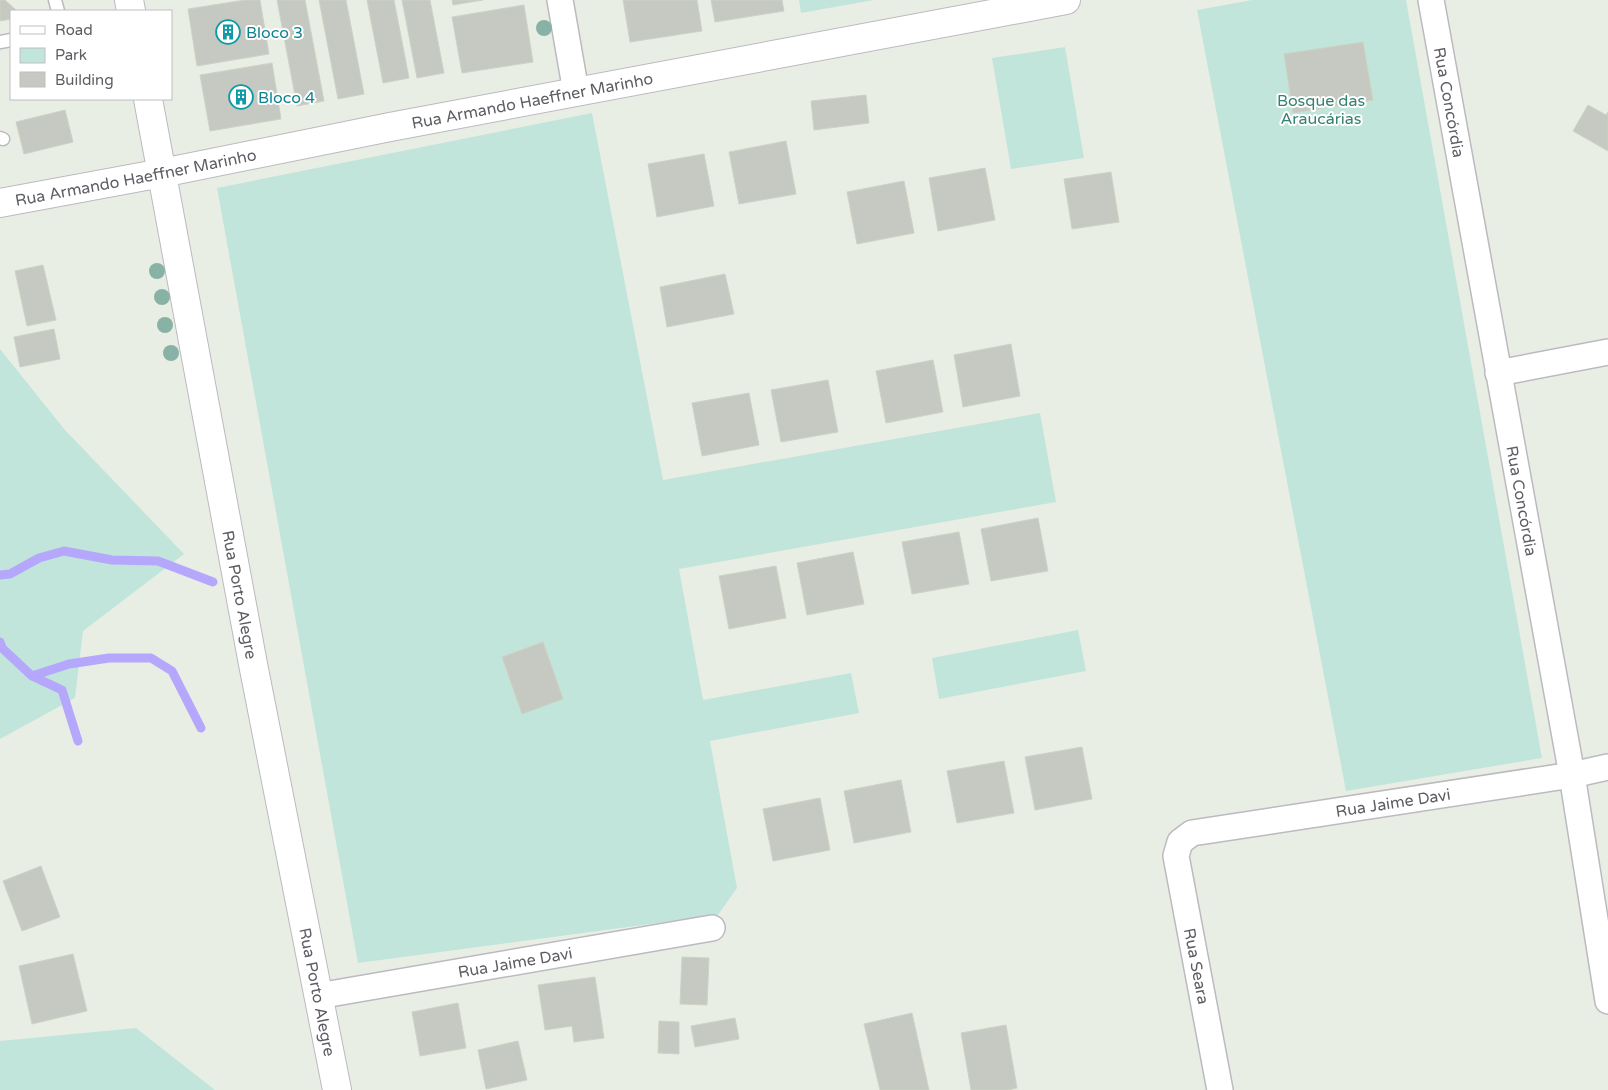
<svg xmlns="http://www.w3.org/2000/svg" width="1608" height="1090" font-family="'Varela Round',sans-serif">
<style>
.green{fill:#c2e5db}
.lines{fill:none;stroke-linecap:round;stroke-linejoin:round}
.stream{stroke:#b5a7fc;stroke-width:9}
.building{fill:#c6c9c1;stroke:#ccd3c3}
.service-casing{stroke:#bcb9c0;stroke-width:15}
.minor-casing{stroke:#bcb9c0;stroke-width:28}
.tertiary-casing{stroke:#bcb9c0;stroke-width:30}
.service{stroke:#fff;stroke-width:12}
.minor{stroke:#fff;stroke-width:25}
.tertiary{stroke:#fff;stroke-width:28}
.tree{fill:#87b2a5}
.labels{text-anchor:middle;stroke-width:4;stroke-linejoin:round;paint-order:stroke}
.culture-label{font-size:16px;fill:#0d838f;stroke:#fff;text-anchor:start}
.street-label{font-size:16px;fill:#5f5c64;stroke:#fff}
.park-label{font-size:16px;fill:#378070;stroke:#fff}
</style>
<rect width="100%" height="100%" fill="#e9eee5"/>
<path class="green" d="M799,0H874L801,13Z
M1252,0H1406L1542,758L1346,791L1197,10Z
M1065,47L1084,158L1011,169L992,58Z
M592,113L663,480L1040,413L1056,502L679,569L703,700L851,673L859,713L710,741L737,888L718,915L358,963L217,188Z
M0,349L65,430L184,554L83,631L75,698L0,739Z
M1078,630L1086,671L939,699L932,658Z
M136,1028L215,1090H0V1041Z"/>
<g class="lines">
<path class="stream" d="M0,575L10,574L39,558L64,551L112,560L158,561L213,582
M0,642L2,648L32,676L62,690L78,741
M32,676L69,664L109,658H151L172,671L201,728"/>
</g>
<path class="building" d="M0,0H5L17,11H11V19L0,21Z
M245,0H260L269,54L197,66L188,9Z
M277,0H305L324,101L297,106Z
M319,0H346L364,94L338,99Z
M367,0H394L409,78L383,83Z
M402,0H430L444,73L417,78Z
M452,0H483L453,5Z
M623,0H697L702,31L630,42Z
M711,0H782L784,11L715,22Z
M524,5L533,62L462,73L452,17Z
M1363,42L1373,100L1293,113L1284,54Z
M272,63L281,119L210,131L200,75Z
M866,95L869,123L814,130L811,101Z
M1588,105L1606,115L1608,112V151L1573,131Z
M65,110L73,142L24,154L16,122Z
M786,141L796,194L739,204L729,152Z
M704,154L714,206L657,217L648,164Z
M985,168L995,220L938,231L929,178Z
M1111,172L1119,222L1072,229L1064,179Z
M904,181L914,233L857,244L847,192Z
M43,265L56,320L27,326L15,271Z
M725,274L734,314L667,327L660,287Z
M54,329L60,359L20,367L14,337Z
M1011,344L1020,396L963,407L954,355Z
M933,360L943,412L886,423L876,371Z
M828,380L838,432L781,442L771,390Z
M749,393L759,445L702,456L692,403Z
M1038,518L1048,571L991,581L981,529Z
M959,532L969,584L912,594L902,542Z
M853,552L864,604L807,615L797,563Z
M776,566L786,618L729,629L719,576Z
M543,642L563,699L522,714L502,657Z
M1082,747L1092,799L1035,810L1025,757Z
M1004,761L1014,813L957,823L947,771Z
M901,780L911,832L854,843L844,791Z
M820,798L830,850L773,861L763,809Z
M41,866L60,917L22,931L3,881Z
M73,954L87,1011L32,1024L19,966Z
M682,957L709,958L707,1005L680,1004Z
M595,977L604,1038L574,1042L572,1026L545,1030L538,985Z
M458,1003L466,1048L420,1056L412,1012Z
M912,1013L929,1090H880L864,1024Z
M735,1018L739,1039L695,1047L691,1026Z
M659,1021L679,1022V1054L658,1053Z
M1006,1025L1017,1088L1008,1090H971L961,1033Z
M518,1041L527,1080L486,1089L478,1050Z"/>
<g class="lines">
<g class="service-casing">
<path id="service" d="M55,0L58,11
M0,42L11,40
M0,138L3,139"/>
</g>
<g class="minor-casing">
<g id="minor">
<path d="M560,0L576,92"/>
<path id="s1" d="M1431,0L1572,775L1608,1001"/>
<path d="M1498,373L1608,352"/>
<path id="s2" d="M318,996L712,928"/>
<path id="s3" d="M1220,1090L1176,856L1180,842L1192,833L1572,775L1608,767"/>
</g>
</g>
<g class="tertiary-casing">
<g id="tertiary">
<path d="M129,0L131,11"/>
<path id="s4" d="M148,99L253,664L337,1090"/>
<path id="s5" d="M0,203L162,173L390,127L1066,0"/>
</g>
</g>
<use href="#service" class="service"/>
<use href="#minor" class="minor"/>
<use href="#tertiary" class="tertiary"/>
</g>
<g class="tree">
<circle cx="544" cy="28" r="8"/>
<circle cx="157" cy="271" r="8"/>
<circle cx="162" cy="297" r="8"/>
<circle cx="165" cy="325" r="8"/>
<circle cx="171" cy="353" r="8"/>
</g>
<defs>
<g id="building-ring" transform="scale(1.25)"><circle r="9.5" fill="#fff" stroke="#0f9aa8" stroke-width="1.5"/><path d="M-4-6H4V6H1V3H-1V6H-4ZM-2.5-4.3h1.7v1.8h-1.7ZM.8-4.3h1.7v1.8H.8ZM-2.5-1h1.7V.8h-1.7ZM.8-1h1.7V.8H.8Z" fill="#0f9aa8"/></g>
</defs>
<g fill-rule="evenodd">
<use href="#building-ring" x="228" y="32"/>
<use href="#building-ring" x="241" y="97"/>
</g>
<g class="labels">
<g class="culture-label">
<text x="246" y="38">Bloco 3</text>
<text x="258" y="103">Bloco 4</text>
</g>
<g class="street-label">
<text dy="6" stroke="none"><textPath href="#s5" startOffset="542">Rua Armando Haeffner Marinho</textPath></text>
<text dy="6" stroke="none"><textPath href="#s1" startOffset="104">Rua Concórdia</textPath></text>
<text dy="6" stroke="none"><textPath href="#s5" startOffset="138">Rua Armando Haeffner Marinho</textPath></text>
<text dy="6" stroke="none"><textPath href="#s1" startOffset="509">Rua Concórdia</textPath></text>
<text dy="6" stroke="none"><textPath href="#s4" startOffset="504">Rua Porto Alegre</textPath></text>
<text dy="6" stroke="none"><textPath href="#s3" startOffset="471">Rua Jaime Davi</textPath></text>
<text dy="6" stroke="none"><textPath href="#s2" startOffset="200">Rua Jaime Davi</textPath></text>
<text transform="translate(1197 966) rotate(79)" y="6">Rua Seara</text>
<text dy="6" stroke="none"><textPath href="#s4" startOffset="909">Rua Porto Alegre</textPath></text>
</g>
<g class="park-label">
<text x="1321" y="106">Bosque das<tspan x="1321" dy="18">Araucárias</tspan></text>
</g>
</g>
<rect x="10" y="10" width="162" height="90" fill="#ffffff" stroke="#bfbec1"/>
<rect x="20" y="26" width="25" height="8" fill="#ffffff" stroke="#bfbec1"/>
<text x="55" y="35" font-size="15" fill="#5f5c64">Road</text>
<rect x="20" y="48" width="25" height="15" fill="#c2e5db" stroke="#bfbec1"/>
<text x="55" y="60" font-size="15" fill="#5f5c64">Park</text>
<rect x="20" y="72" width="25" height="15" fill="#c6c9c1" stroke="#bfbec1"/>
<text x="55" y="85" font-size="15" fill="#5f5c64">Building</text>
</svg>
